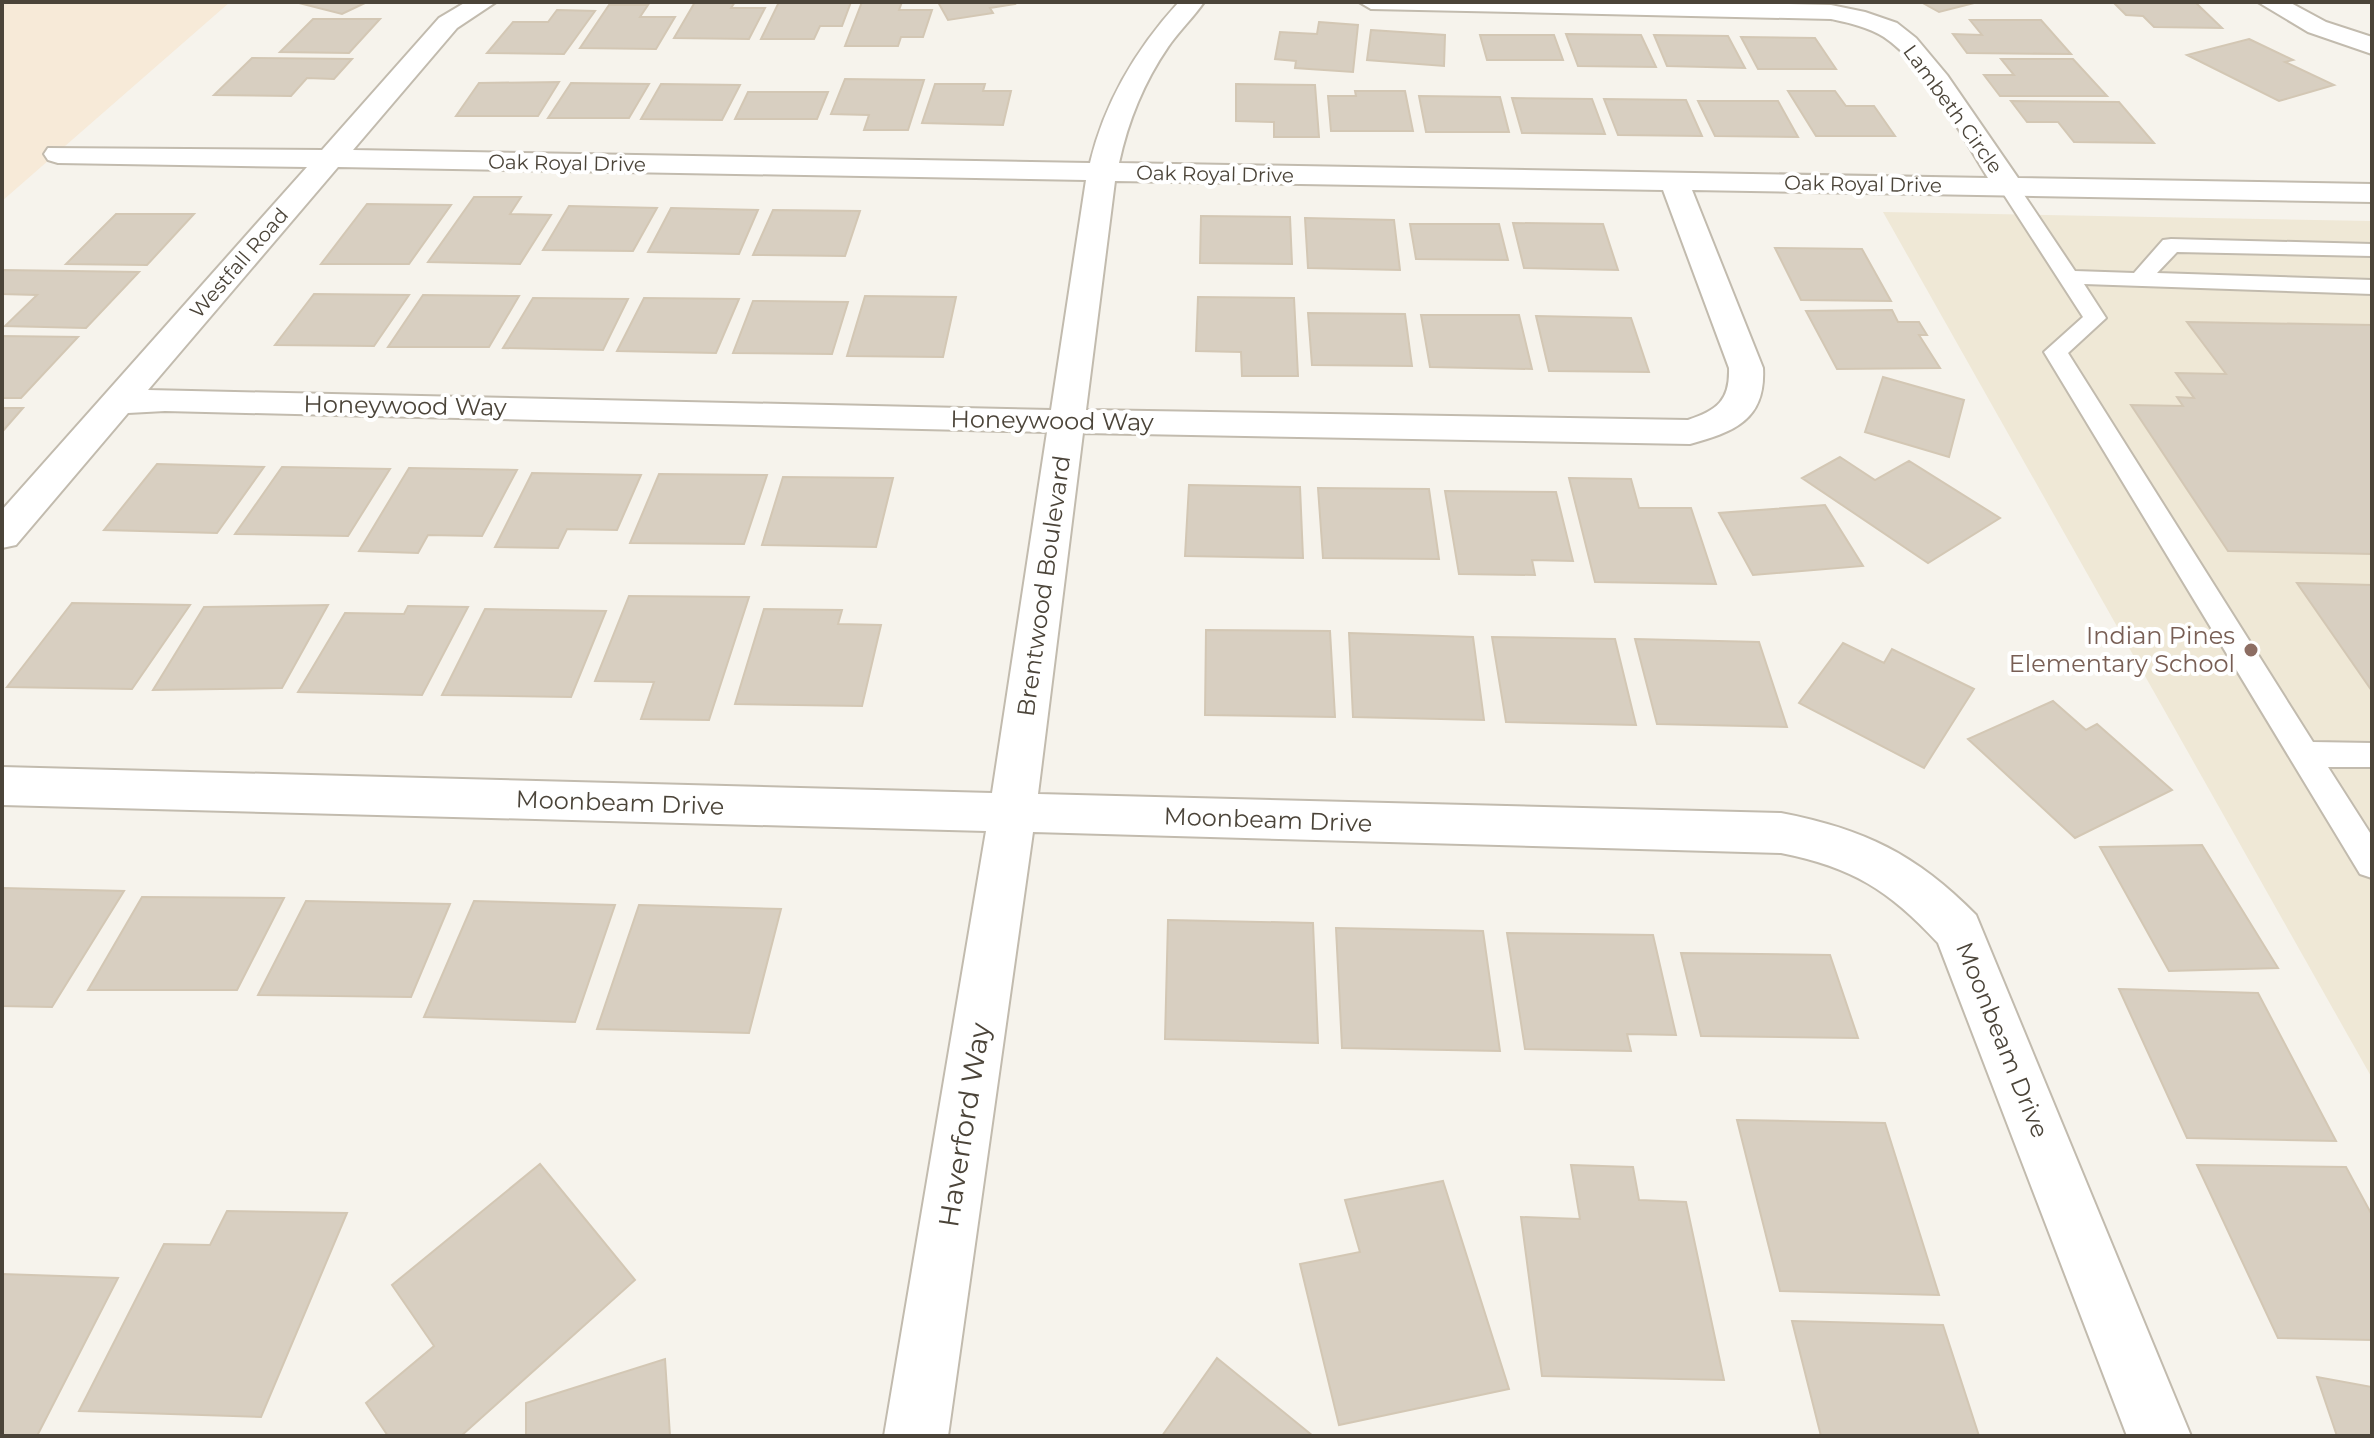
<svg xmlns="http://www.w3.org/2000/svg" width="2374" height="1438" font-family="Montserrat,sans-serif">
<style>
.commercial{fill:#f7ead8}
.education{fill:#efe8d6}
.building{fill:#d8cfc1;stroke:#d3c7b4;stroke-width:2}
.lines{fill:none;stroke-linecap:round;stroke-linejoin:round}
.service-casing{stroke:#c2bbae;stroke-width:4}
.minor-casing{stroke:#c2bbae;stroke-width:4}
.service{fill:#fff;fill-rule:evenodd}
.minor{fill:#fff;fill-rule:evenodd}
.education-dot{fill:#8d6e63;stroke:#fff;stroke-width:3}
.labels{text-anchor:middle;stroke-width:8;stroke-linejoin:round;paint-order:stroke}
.far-street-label{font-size:20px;fill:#4b4439;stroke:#fff}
.street-label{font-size:24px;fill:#4b4439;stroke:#fff}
.education-label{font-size:24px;fill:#785e54;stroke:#fff;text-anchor:end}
.near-street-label{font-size:28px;fill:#4b4439;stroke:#fff}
</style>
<rect width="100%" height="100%" fill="#f6f3ec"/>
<path class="commercial" d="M2,2H230L2,201Z"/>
<path class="education" d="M1883,212L2372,221V1078Z"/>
<path class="building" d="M295,2H367L342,14Z
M695,2H735L731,8H765L749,39L674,38Z
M779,2H851L842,26H820L814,39H761Z
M862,2H902L899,10H932L923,37H901L898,46H845Z
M938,2H1014L1015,4L990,8L993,13L948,20Z
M1921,2H1978L1939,12Z
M2113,2H2195L2222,28L2154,27L2143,16L2126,15Z
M609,5H648L640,17H675L656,49L580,48Z
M557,10L595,11L564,54L487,53L513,22H548Z
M313,19H380L349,53L280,52Z
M1970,20H2041L2071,54L1967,53L1953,34L1982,35Z
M1319,22L1358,25L1353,72L1295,68L1296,61L1275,59L1280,32L1317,34Z
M1371,30L1445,35L1444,66L1367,60Z
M1566,34L1641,35L1656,67L1578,66Z
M1480,35H1554L1563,60H1487Z
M1654,35L1728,36L1745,68L1667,66Z
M1741,37L1815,38L1836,69H1758Z
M2249,39L2293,60L2285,62L2334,85L2279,101L2187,55Z
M252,58L352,59L334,79L307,78L291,96L214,95Z
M2001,59H2073L2107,96H2000L1984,75H2014Z
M845,79L924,80L908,130H864L869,115L831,114Z
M559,82L538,116H456L479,83Z
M571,83L649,84L629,118H548Z
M661,84L740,85L722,120L641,119Z
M935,84H985L983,91H1011L1003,125L922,123Z
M1236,84L1315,85L1319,137H1274V122L1236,121Z
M1355,91H1405L1413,131H1331L1328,96H1356Z
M1788,91H1835L1846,106H1874L1895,136H1816Z
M748,92H828L817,119H735Z
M1419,96L1500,97L1509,132H1426Z
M1512,98L1592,99L1605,134L1522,133Z
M1604,99L1686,100L1702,136L1618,135Z
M1698,101H1778L1798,137L1715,136Z
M2011,101L2119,102L2154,143L2074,142L2058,122H2027Z
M474,197H521L510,214L551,215L520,264L428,262Z
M367,204L451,205L409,264H321Z
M569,206L657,208L633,251L543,250Z
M671,208L758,210L739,254L648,252Z
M773,210L860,211L845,256L753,255Z
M116,214H194L147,265L66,264Z
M1201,216L1290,217L1292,264L1200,263Z
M1305,218L1394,220L1400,270L1308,268Z
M1513,223L1603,224L1618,270L1524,268Z
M1410,224H1499L1508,260L1416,259Z
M1775,248L1862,249L1891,301L1801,300Z
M2,270L139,272L86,328L5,326L37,295L2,294Z
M314,294L409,295L374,346L275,345Z
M423,295L519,296L489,347H388Z
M865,296L956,297L943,357L847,356Z
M1198,297L1294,298L1298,376H1242L1241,352L1196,351Z
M533,298L628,299L603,350L503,348Z
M644,298L739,299L716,353L617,351Z
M753,301L848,302L832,354L733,353Z
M1892,310L1898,322H1919L1927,335H1919L1940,368L1837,369L1806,311Z
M1308,313L1405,314L1412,366L1312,365Z
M1421,315H1519L1532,369L1430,367Z
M1536,316L1631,318L1649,372L1549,371Z
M2187,322L2372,325V554L2228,551L2131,405L2183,406L2177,397L2194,398L2176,373L2226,374Z
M2,336L78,337L21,398H2Z
M1883,377L1964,400L1949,457L1865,432Z
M2,408H23L2,432Z
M1840,457L1875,480L1909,461L2000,518L1928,563L1802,478Z
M157,464L264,467L217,533L104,530Z
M282,467L390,469L348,536L235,534Z
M409,468L517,470L482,536L428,535L418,553L359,551Z
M532,473L641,475L617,530L567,529L558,548L495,547Z
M659,474L767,475L744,544L630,543Z
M783,477L893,478L876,547L762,545Z
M1569,478L1631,479L1639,508H1691L1716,584L1595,582Z
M1189,485L1300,487L1303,558L1185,556Z
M1318,488L1429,489L1439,559L1323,558Z
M1445,491L1556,492L1573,561L1532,560L1535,575L1459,574Z
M1825,505L1863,566L1753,575L1719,513Z
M2297,583L2372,585V691Z
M629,596L749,597L709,720L641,719L654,682L595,681Z
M72,603L190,605L132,689L7,687Z
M328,605L282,688L153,690L204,607Z
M408,606L468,607L422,695L298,692L345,613L404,614Z
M485,609L606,611L571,697L442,695Z
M764,609L842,610L838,624L881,625L862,706L735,704Z
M1206,630L1330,631L1335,717L1205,715Z
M1349,633L1473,637L1484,720L1353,717Z
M1492,637L1615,639L1636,725L1506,722Z
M1635,639L1759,642L1787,727L1657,724Z
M1843,643L1884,663L1892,649L1974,689L1924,768L1799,703Z
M2053,701L2086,730L2097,724L2172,790L2075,838L1968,739Z
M2202,845L2278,968L2169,971L2100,847Z
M2,888L124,891L52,1007L2,1006Z
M142,897L284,898L237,990H88Z
M306,901L450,904L411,997L258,995Z
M474,901L615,905L575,1022L424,1017Z
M639,905L781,909L749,1033L597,1029Z
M1168,920L1313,923L1318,1043L1165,1039Z
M1336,928L1483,931L1500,1051L1342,1048Z
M1507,933L1653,935L1676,1035L1627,1034L1631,1051L1525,1049Z
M1681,953L1830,955L1858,1038L1701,1036Z
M2119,989L2258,993L2336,1141L2187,1138Z
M1737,1120L1885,1123L1939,1295L1780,1291Z
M540,1164L635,1280L461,1436H388L366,1403L434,1346L392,1285Z
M1571,1165L1633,1167L1639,1200L1686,1202L1724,1380L1542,1376L1521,1217L1580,1219Z
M2197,1165L2346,1167L2372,1215V1340L2278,1338Z
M1443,1181L1509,1389L1339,1425L1300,1264L1360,1252L1345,1200Z
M227,1211L347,1213L261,1417L79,1411L164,1244L210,1245Z
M2,1274L118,1278L37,1436H2Z
M1792,1321L1943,1325L1979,1436H1821Z
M1217,1358L1313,1436H1162Z
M665,1359L670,1436H526V1403Z
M2317,1377L2372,1387V1436H2337Z"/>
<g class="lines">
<g class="service-casing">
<path id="service" d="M2009,181L2016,183L2075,271L2134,273L2163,240L2171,239L2372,244V256L2177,252L2157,273L2372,280V294L2084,284L2106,318L2068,353L2313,742L2372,743V767H2328L2372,836V878L2360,874L2044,352L2083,317L1999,187Z"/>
</g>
<g class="minor-casing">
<path id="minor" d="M466,2H496L457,28L353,150L1090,163C1105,101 1136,49 1179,2H1204C1193,18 1179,31 1168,47C1144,82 1128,121 1119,163L1988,178C1961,135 1926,65 1884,37C1868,27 1849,23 1831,19L1371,9L1359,2H1712L1831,5L1865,12L1897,23L1916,38L1947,75L2018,178L2372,184V202L1692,190L1763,368C1766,420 1734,432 1690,444L1083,433L1038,794L1781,813C1864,829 1916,854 1976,915L2191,1436H2127L1938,943C1889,890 1852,867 1781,853L1033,832L948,1436H884L986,831L2,805V767L992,793L1047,432L165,411L128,413L16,545L2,548V510L307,167L58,163L48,160L44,154L48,148L322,150L439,18ZM338,167L1086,180L1051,410L148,390ZM1115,181L1663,190L1729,368C1730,400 1718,410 1688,420L1086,410Z
M2258,2H2289L2326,22L2372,37V54L2308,32Z"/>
</g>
<use href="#service" class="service"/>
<use href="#minor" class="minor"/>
</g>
<circle class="education-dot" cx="2251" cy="650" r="8"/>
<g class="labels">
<g class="far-street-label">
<text transform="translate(1953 109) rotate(54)" y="7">Lambeth Circle</text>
<text transform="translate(567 163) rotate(1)" y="7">Oak Royal Drive</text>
<text transform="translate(1215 174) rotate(1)" y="7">Oak Royal Drive</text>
<text transform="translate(1863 184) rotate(1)" y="7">Oak Royal Drive</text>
<text transform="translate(239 263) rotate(-49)" y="7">Westfall Road</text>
</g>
<g class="street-label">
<text transform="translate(405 406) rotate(1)" y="8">Honeywood Way</text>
<text transform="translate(1052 421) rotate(1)" y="8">Honeywood Way</text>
<text transform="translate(1044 586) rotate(-82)" y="8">Brentwood Boulevard</text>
<text transform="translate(620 803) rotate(2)" y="8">Moonbeam Drive</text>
<text transform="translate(1268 820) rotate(2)" y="8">Moonbeam Drive</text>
<text transform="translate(2002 1040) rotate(68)" y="8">Moonbeam Drive</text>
</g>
<g class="education-label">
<text x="2235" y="644">Indian Pines<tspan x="2235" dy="28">Elementary School</tspan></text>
</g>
<g class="near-street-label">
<text transform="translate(964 1125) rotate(-81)" y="10">Haverford Way</text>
</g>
</g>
<rect width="2374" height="1438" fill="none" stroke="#4b4439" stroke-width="8"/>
</svg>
